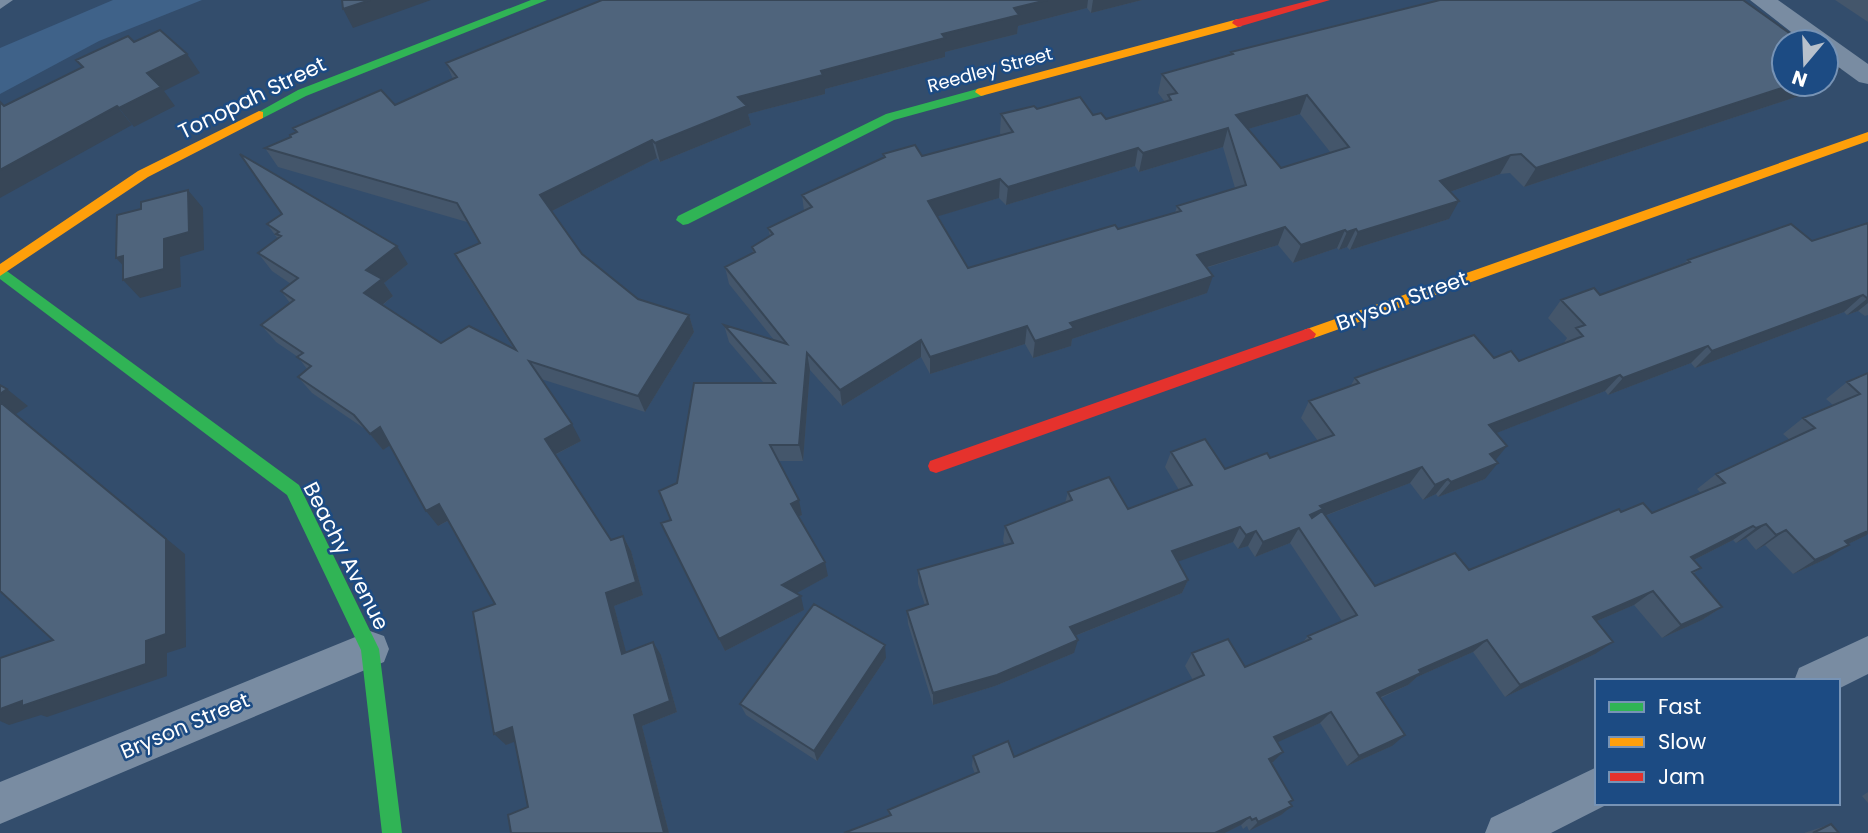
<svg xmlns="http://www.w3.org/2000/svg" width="1868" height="833" font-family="Poppins,sans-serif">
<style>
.water{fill:#3f6289}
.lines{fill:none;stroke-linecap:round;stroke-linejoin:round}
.lane{fill:#798ca2;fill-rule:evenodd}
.street{fill:#798ca2;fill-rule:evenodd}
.fast{fill:#30b455;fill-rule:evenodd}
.slow{fill:#ff9f0a;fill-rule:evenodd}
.jam{fill:#e5322d;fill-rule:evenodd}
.wall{fill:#44566b;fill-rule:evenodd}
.shaded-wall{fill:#374657}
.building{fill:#4f647c;stroke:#374657;stroke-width:2;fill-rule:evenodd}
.labels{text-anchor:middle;stroke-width:5;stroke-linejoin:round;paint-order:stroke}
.far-street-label{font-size:18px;fill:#fff;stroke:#1c4b83}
.street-label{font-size:21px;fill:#fff;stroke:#1c4b83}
</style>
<rect width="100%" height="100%" fill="#334d6c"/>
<path class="water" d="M113,0H202L99,41L0,94V48Z"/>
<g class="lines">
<path class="lane" d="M0,0H13L0,9Z"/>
<path class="street" d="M1750,0H1778L1868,64V84L1859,82L1826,58V42H1804Z
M370,631L384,636L389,649L384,662L0,824V782Z
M1868,636V674L1838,689V681H1794L1799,668Z
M1597,767V803H1610L1551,833H1485L1491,818Z"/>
<path class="fast" d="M531,0H547L306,96L263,118H255L253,115L298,90Z
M981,88L987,92L985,95L894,120L688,224L683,225L676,220L678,216L886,114Z
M0,266L299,485L379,649L402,833H382L361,650L287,495L0,279Z"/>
<path class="slow" d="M1238,19L1242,20V26L981,96L975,92L977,89Z
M259,111L263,112V118L148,177L0,276V264L138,171Z
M1868,132V141L1314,338H1304L1302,334L1304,330Z"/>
<path class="jam" d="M1311,0H1330L1238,27L1232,23L1234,20Z
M1309,328L1316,334L1314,338L936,473L930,471L928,466L930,461Z"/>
</g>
<path class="wall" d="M602,0H1142L1091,13L1087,8L1018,26L1017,34L945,52V57L825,89V94L748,114L751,125L660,162L657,158L552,211L582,254L638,299L689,315L694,332L645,412L541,379L581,441L555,455L611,540L623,536L631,551L643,595L614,606L626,653L661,655L677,712L642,726L669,833H511L528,807L515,741L506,745L495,604L448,521L438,526L389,445L383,450L368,431L312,393L298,377L307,369L298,357L276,342L261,325L290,303L281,291L291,284L272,271L258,253L278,239L267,224L408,264L384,283L393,296L383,305L441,343L514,349L465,272L455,254L479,243L467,222L278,167L265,148L291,137L296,132L293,128L395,105L453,79L446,63Z
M1835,0H1868V22Z
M1231,52L1823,88L1524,187L1510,173L1500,174L1450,192L1449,219L1350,250L1347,247L1339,250L1337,248L1293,263L1278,245L1206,268L1207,293L1072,339L1071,346L1033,358L1025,344L930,374L921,357L842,406L810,370L803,461H779L802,515L799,517L828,576L796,593L804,610L725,651L661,523L671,520L677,483L764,383L729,342L724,325L774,340L729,284L725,267L753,253L752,247L770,236L768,228L804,211L802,195L884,158L883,154L922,156L1001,135L1000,133L1001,114L1037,109L1093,115L1106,119L1165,102L1158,93L1162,74L1230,55ZM1300,114L1331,153L1281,168L1248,129ZM1223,147L1235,188L1177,206L1175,213L1118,229L968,268L938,216L999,198L1006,205L1135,166L1139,172Z
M1868,223V315L1865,316L1858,311L1847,315L1844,312L1695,368L1691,363L1608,395L1605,391L1496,433L1495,460L1485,479L1438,497L1436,494L1423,500L1410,483L1325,516L1375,586L1469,570L1621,512L1652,513L1701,493L1697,489L1716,474L1790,440L1783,434L1803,418L1833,405L1826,399L1847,382L1868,373L1865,536L1848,544L1826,559L1793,574L1765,545L1756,550L1746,538L1736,543L1733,540L1694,560L1701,568L1693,574L1722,607L1702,620L1662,638L1634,605L1597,621L1595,654L1505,697L1473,652L1417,677L1408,685L1381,698L1392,746L1347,766L1320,723L1277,742L1273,762L1272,763L1290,803L1281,815L1249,831L1247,826L1243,829L1241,825L1225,833H844L889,815L888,810L975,774L972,766L973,756L1014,757L1193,680L1185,666L1192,653L1245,667L1302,643L1308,636L1342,621L1290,543L1255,557L1248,546L1238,549L1233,542L1178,561L1188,580L1182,593L1075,636L1074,653L995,686L933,705L908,624L907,611L925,605L918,584V570L1005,546L1003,541L1005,526L1065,503L1068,492L1128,509L1179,490L1165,467L1171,452L1225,469L1270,458L1318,441L1301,418L1309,401L1350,387L1355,378L1494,358L1519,361L1563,344L1567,338L1548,318L1561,300L1600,295L1684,263L1688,260L1812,241Z
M886,658L817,761L746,715L740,704Z
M1868,792V803L1862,796Z
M1831,824L1839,833H1804Z"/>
<path class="shaded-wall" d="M370,0H431L353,28L343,9Z
M1047,0H1088L1087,8L1018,26L1017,34L945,52V57L825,89V94L748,114L751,125L660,162L655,143L738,97L942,34L1014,8Z
M1093,0H1142L1091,13Z
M187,54L200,73L164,91L175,106L134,127L119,108L147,73Z
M1839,69L1823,88L1524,187L1536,168L1794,84H1826V74Z
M1307,95L1300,114L1231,134L1236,115Z
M117,106L132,125L0,198V170Z
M1228,128L1223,147L1139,172L1143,153Z
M652,140L657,158L548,213L540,195Z
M1138,148L1135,166L1006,205L1008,187Z
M1511,155L1500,174L1430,199L1440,181Z
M1000,179L999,198L929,219L928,201Z
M188,190L203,208L204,250L180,257L181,287L140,298L123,280L164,239Z
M1459,201L1449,219L1350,250L1358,232Z
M1285,227L1278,245L1191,272L1197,255Z
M1356,229L1347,247L1339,250L1347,232Z
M1345,230L1337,248L1293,263L1301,245Z
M397,246L408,264L384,283L393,296L376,310L364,293L366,270Z
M123,256L133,276L116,258Z
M1213,276L1207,293L1072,339L1071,346L1033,358L1035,341L1070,323Z
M1863,295L1844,312L1695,368L1712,351Z
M1868,298V303L1858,311L1847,315Z
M689,315L694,332L645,412L638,396Z
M1027,326L1025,344L930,374V357Z
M921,340V357L842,406L840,390Z
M1708,346L1691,363L1608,395L1623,378Z
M807,353L810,370L803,461L799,445Z
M1620,375L1605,391L1476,441L1489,425Z
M7,389L28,406L16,414L185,554L186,647L167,653V676L47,717L41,715L9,725L0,721V709L146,641L0,402V394Z
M572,424L581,441L554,455L545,439Z
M380,427L392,444L383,450L370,434Z
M1507,446L1494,462L1490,454Z
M1498,463L1485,479L1438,497L1451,482Z
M1422,467L1410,483L1316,519L1313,524L1310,515L1320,506Z
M1448,479L1436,494L1423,500L1435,485Z
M799,500L802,515L794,519L791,504Z
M439,504L451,519L438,526L426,511Z
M1766,524L1746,538L1736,543L1756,528Z
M1753,526L1733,540L1672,571L1691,557Z
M1240,527L1233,542L1166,566L1172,551Z
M1299,528L1290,543L1255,557L1263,542Z
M1786,530L1765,545L1756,550L1776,535Z
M1868,530V534L1865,536L1823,556L1845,541Z
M1256,531L1248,546L1238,549L1246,535Z
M623,536L631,551L643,595L614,606L630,667L622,654L606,593Z
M1849,545L1826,559L1793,574L1815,560Z
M825,562L828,576L786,599L782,585Z
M1188,580L1182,593L1067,639L1070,627Z
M1653,591L1634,605L1576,630L1593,617Z
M801,596L804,610L725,651L719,639Z
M1722,607L1702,620L1662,638L1681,625Z
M1078,640L1074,653L995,686L933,705V693Z
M1487,640L1473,652L1417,677L1408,685L1365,704L1377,693L1419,670Z
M653,642L661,655L677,712L642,726L669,833H664L634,715Z
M1613,642L1595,654L1505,697L1520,685Z
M885,645L886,658L817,761L814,751Z
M1331,712L1320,723L1265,748L1274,737Z
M512,727L524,738L506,745L494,734Z
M1405,735L1392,746L1347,766L1359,756Z
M1283,752L1273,762L1260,769L1269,759Z
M1292,806L1281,815L1249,831L1258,822Z
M1250,817L1241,825L1225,833H1215Z"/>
<path class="building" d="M342,0H370L343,9Z
M602,0H1047L1014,8L1019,15L942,34L945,38L821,71L823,75L738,97L747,106L655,143L652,140L540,195L582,254L638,299L689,315L638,396L529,361L572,424L545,439L611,540L623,536L636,582L606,593L622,654L653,642L670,701L634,715L664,833H511L508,815L528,807L512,727L494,734L473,612L495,604L439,504L426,511L380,427L370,434L354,415L298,377L311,366L297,357L303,353L261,325L294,300L281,291L298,278L258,253L281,236L276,234L279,232L267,224L282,214L240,154L397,246L366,270L382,279L364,293L441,343L469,326L516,350L455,254L480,243L457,203L265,148L291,137L290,135L297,132L293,128L381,90L395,105L457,77L446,63Z
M1440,0H1743L1802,42H1784V84H1794L1536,168L1521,154L1511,155L1440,181L1459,201L1358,232L1356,229L1347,232L1345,230L1301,245L1285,227L1197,255L1213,276L1070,323L1074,328L1035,341L1027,326L930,357L921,340L840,390L807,353L799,445H770L799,500L791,504L825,562L782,585L801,596L719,639L661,523L671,520L659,491L677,483L694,383H775L724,325L787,344L725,267L755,252L752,247L773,234L768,228L812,207L802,195L885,157L883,154L915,145L922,156L1013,132L1001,114L1034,106L1037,109L1080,97L1093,115L1101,113L1106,119L1171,100L1168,95L1177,93L1162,74L1233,54L1231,52ZM1307,95L1349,147L1281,168L1236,115ZM1228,128L1246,185L1177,206L1181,211L1118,229L1115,225L968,268L928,201L1000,179L1008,187L1138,148L1143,153Z
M160,30L187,54L147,73L161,87L119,108L117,106L0,170V102L4,106L83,67L76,60L128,36L134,42Z
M1826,60L1839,69L1826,74Z
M188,190L189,232L164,239V269L123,280V256L116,258L117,215L141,209V202Z
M1868,223V298H1867L1863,295L1712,351L1708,346L1623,378L1620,375L1489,425L1507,446L1490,454L1498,463L1451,482L1448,479L1435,485L1422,467L1320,506L1323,509L1310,515L1312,518L1322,511L1375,586L1455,553L1469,570L1619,509L1621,512L1643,503L1652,513L1725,483L1716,474L1815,428L1803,418L1860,394L1847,382L1868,373V531L1845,541L1849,545L1815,560L1786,530L1776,535L1766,524L1756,528L1753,526L1691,557L1701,568L1692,572L1722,607L1681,625L1653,591L1593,617L1613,642L1520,685L1487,640L1419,670L1421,673L1377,693L1405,735L1359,756L1331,712L1274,737L1283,752L1269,759L1293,800L1289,802L1292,806L1258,822L1256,818L1252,820L1250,817L1215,833H844L891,815L888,810L979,772L973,756L1008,741L1014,757L1204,675L1192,653L1228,639L1245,667L1311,639L1308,636L1357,615L1299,528L1263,542L1256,531L1246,535L1240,527L1172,551L1188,580L1070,627L1078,640L997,675L933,693L907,611L928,604L918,570L1013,543L1005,526L1072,500L1068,492L1109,477L1128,509L1192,485L1171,452L1205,439L1225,469L1267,453L1270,458L1334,435L1309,401L1359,383L1355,378L1474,335L1494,358L1511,351L1519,361L1583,336L1576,328L1585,325L1561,300L1594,288L1600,295L1690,262L1688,260L1791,224L1812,241Z
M0,385L7,389L0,394Z
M0,402L166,539V634L146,641V664L22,706V701L0,709V658L53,640L0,591Z
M814,604L885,645L814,751L740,704Z
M1831,824L1839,833H1813Z"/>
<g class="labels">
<g class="far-street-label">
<text transform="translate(990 70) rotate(-15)" y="6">Reedley Street</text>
</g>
<g class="street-label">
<text transform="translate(252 98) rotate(-26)" y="7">Tonopah Street</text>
<text transform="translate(1402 301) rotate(-20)" y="7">Bryson Street</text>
<text transform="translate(346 556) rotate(63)" y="7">Beachy Avenue</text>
<text transform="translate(185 726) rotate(-23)" y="7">Bryson Street</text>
</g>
</g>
<rect x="1595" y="679" width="245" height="126" fill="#1c4b83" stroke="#7793b5" stroke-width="2"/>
<rect x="1609" y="702" width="35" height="10" fill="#30b455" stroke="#7793b5" stroke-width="2"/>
<text x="1658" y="714" font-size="21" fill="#ffffff">Fast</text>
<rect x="1609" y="737" width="35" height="10" fill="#ff9f0a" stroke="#7793b5" stroke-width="2"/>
<text x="1658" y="749" font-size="21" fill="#ffffff">Slow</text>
<rect x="1609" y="772" width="35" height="10" fill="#e5322d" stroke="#7793b5" stroke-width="2"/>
<text x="1658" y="784" font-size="21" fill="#ffffff">Jam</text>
<g transform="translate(1805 63) rotate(199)"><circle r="33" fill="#1c4b83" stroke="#7793b5" stroke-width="2"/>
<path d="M0-5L12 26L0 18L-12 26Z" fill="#b8c1cc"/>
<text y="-10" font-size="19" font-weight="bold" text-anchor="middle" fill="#ffffff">N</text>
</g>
</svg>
